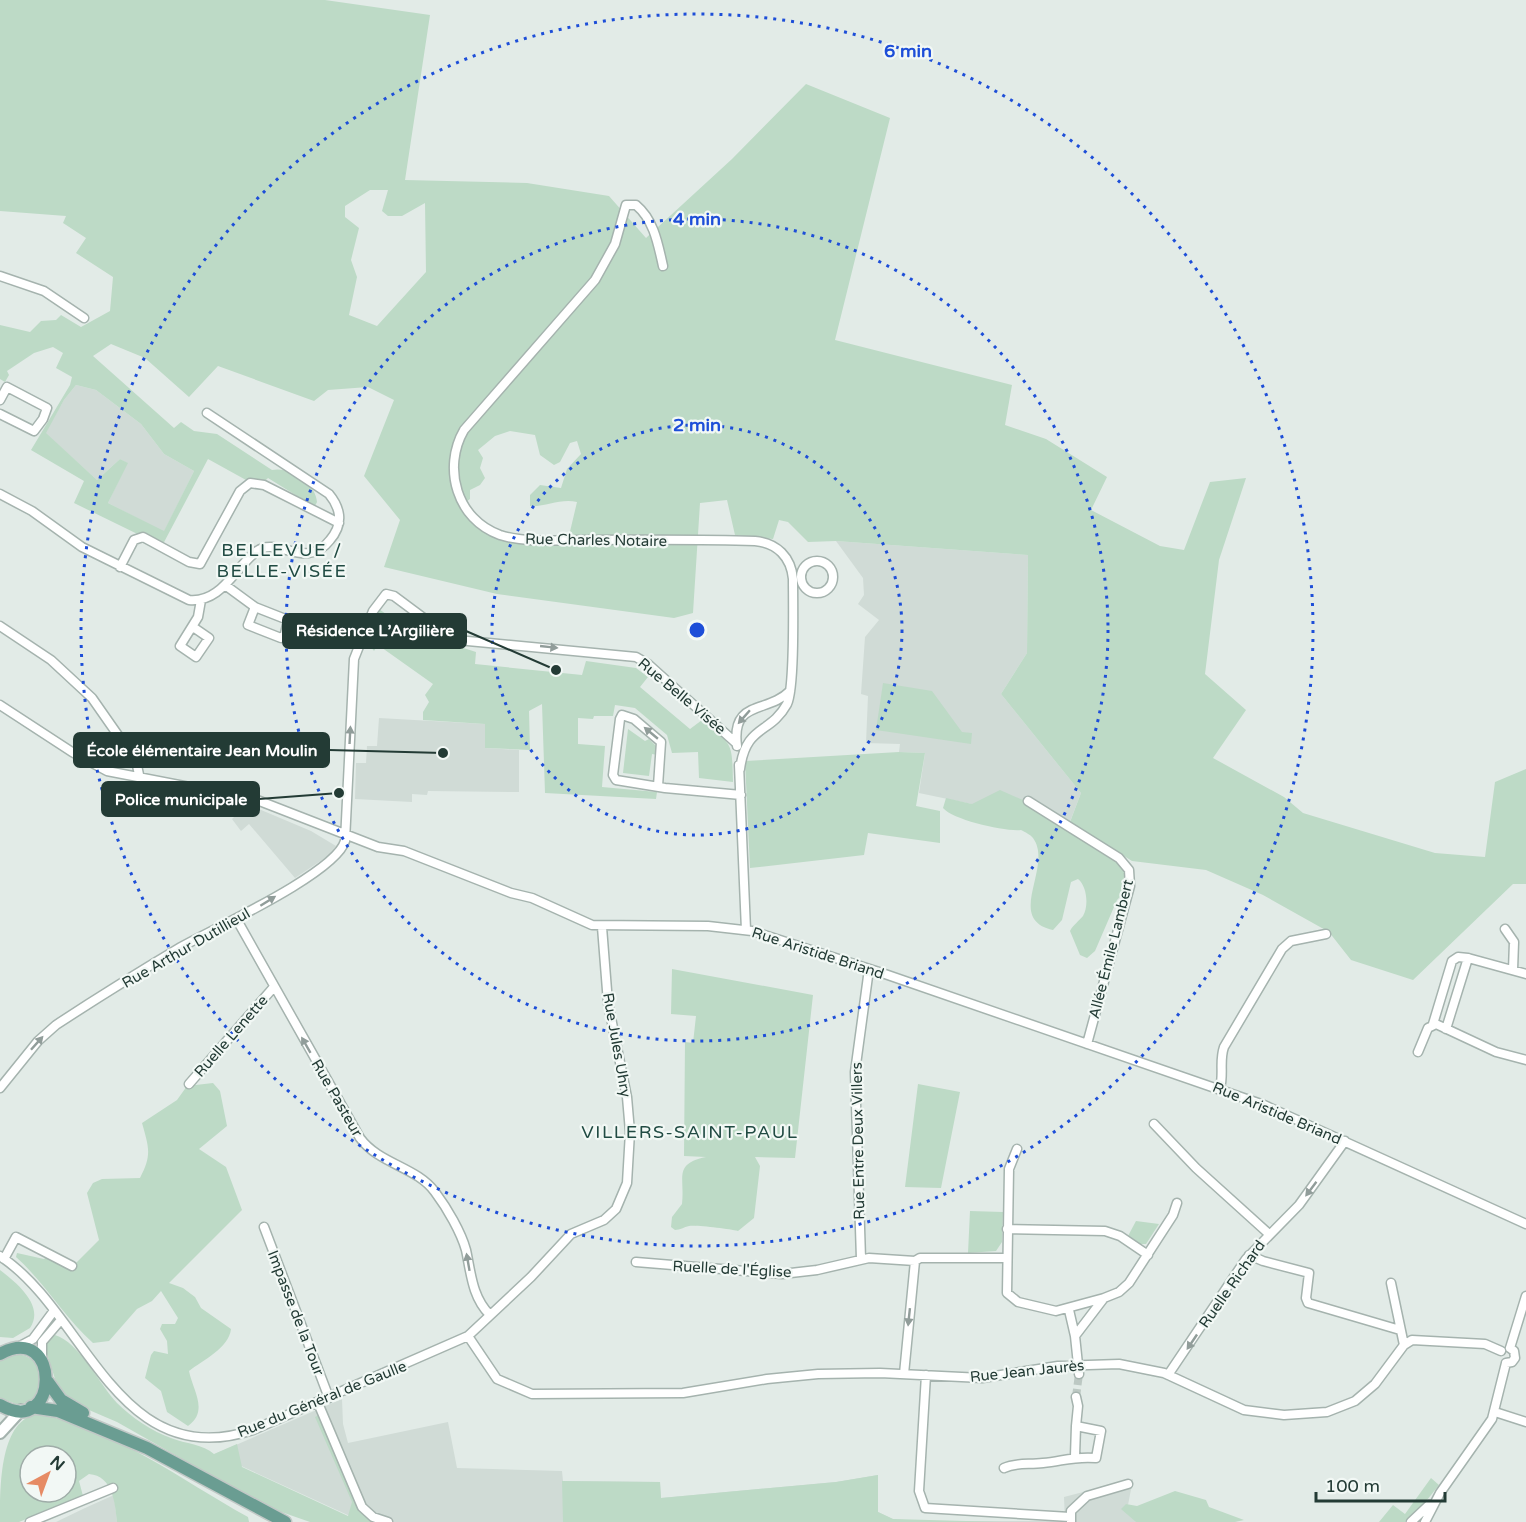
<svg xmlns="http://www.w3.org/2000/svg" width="1526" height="1522" font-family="'Varela Round',sans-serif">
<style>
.built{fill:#d0dbd6}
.green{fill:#bddac6;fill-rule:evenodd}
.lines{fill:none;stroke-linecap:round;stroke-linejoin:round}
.minor-tunnel{stroke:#bcc8c3;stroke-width:8;stroke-dasharray:8 4;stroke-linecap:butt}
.minor-casing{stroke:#a5b3ae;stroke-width:11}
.tertiary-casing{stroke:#a5b3ae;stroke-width:14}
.primary-casing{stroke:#c1c8c6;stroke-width:15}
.minor{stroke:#fff;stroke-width:8}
.tertiary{stroke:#fff;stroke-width:10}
.primary{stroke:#6a9d92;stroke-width:12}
.oneway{fill:#919d9a}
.ring{fill:none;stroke:#1d4ed8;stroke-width:3;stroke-dasharray:3 6}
.labels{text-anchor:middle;stroke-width:4.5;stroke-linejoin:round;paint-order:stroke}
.street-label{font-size:15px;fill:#233b35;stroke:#f2f8f5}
.quarter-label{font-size:18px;letter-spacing:1.5px;fill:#214b43;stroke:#f2f8f5}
.centre{fill:#1d4ed8;stroke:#f2f8f5;stroke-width:3}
.ring-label{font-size:18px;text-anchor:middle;font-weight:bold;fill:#1d4ed8;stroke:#f2f8f5;stroke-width:4.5;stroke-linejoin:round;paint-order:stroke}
.leader{fill:none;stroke:#233b35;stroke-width:2}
.callout-dot{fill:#233b35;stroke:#f2f8f5;stroke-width:2}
.callout{fill:#233b35;stroke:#233b35;stroke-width:2}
.callout-label{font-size:16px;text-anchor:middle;font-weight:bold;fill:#fff}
</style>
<rect width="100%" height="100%" fill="#e2ebe7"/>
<path class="built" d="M76,385L96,390L141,424L164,454L194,471L164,532L108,503L127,463L120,459L97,480L45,433L64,400Z
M836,541L1028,555L1027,653L1001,694L1081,793L1064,837L1024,815L919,793L925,753L899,752L900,744L866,743L868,696L861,694L865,637L879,620L858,604L864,595L863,578Z
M379,718L485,724V748L519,750V792L428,791L427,795L412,794V802L355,799L356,763H366L367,746H377Z
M247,804L311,831L336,846L331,854L295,878L249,824L241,831L232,819Z
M342,1399L343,1424L348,1443L448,1422L457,1468L562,1471L563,1481L660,1482L661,1498L836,1482L878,1475V1512L893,1519L914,1521H1065L1064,1497L1133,1479L1128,1505L1126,1504L1136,1522H363L215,1454Z
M114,1495L117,1522H56L85,1508Z"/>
<path class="green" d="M0,0H325L430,15L405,180L527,183L609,196L646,238L732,159L806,84L890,118L835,340L1012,385L1005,425L1046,439L1107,477L1091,510L1160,546L1184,550L1210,482L1246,478L1219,560L1205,674L1246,710L1213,758L1284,797L1303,813L1435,853L1485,857L1495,782L1526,769V884H1513L1413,980L1351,960L1329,932L1263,895L1206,870L1132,861L1070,822L1081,793L1001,694L1027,653L1028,555L836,541L808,542L788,522L779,520L773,539L735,535L727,500L700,503L693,613L674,618L497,594L384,567L400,520L364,476L394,400L368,387L328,390L314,401L218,366L189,397L145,358L111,344L93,356L174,428L181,422L194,431L217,434L272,470C291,466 316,484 317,502L315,506L310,504L268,478L265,481L254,479L246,480L208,459L162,546L74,503L84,481L31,450L70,385L72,377L56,368L63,353L53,347L34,353L7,371L9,375L5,382L0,379V325L30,332L41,321L56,320L61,315L81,327L110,311L113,277L76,253L86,238L63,223L66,216L0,211ZM370,190H388L382,211L388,216H402L425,203L426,272L377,326L349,315L357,277L351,260L359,228L345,217V206ZM76,385L96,390L141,424L164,454L194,471L164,531L108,503L128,463L120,459L97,480L46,433L64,400ZM510,431L535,435L540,455L554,465L560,462L570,443L577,441L581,454L567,469L561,488L540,485L530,495V506C546,507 561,498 577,502L568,540L499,535L463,504L470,499V490L480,485L485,478L480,468L483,458L478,450L495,436Z
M379,609L419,638L425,629L448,643L476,652L475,664L582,675L586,661L636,668L648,677L640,687L690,729L702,720C733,746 732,741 733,782L699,778L698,752L672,753L667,735L635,708L615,705L613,716H594L593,719L578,718V744L605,746L602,787L657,792L656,799L545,793L542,704L529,711L530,750L485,748V724L423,720V712L429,702L425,695L433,684L378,645L374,651L365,639Z
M883,683L932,691L962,732L972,733L971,744L876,730Z
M628,729L645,741L649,739L657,747L658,755L652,754L649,776L623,773Z
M899,752L925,753L916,806L940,811V843L868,833L864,855L750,868L745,761Z
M1000,790L1036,806L1123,862L1130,886L1117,900L1095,951L1087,958L1080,955L1070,931C1073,925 1079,921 1083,916C1089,906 1087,886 1078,879L1071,882L1062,920L1053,930C1004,919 1054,867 1033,838C1031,835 1025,832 1021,830C1006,832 953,820 943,808L946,798L972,804Z
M672,969L813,995L795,1158L755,1157L760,1166L754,1218L738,1231C729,1229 698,1225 689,1226C684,1227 680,1230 675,1230L671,1227L672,1217L682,1204C685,1177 673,1164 706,1157L684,1156L685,1042L693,1043L696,1016L671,1014Z
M213,1083L220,1091L227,1126L199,1149L226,1167L242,1210L169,1283L183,1288L195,1297L201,1308L231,1329C229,1348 203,1360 189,1371C193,1391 209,1411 188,1426L167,1412L161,1391L145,1378L151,1355L154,1351L168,1354L167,1341L160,1329L162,1324H175L178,1318L161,1291L152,1301L137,1309L109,1341L93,1343C64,1317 45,1283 16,1257L17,1253L44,1259L51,1253L76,1263L99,1240L87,1193L93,1183L102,1179L140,1178C152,1155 149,1148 142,1123L177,1100L187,1086Z
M918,1084L960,1092L941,1188L905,1187Z
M970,1211L1003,1212L1002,1242L996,1251L968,1253Z
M1136,1221L1159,1224L1146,1244H1140L1128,1236Z
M0,1270C17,1283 45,1306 30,1328L13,1338L0,1337Z
M55,1335C79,1342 100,1385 117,1403C131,1417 153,1432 171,1438C186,1444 203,1444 214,1454L237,1444L242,1467L348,1516L352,1502L315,1417L319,1415L366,1517L376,1522H310L267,1507L117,1422L82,1407L61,1394L57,1385L45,1348L47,1341Z
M16,1354C36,1356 39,1367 43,1384L34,1399L19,1405L0,1398V1361Z
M39,1414C115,1429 181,1480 248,1517L249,1522H117C115,1503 113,1476 89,1474L79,1481L83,1496L19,1522H0C0,1484 0,1418 39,1414ZM30,1456H66V1492H30Z
M878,1475V1512L893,1519L1002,1522H563L562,1481L660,1482L661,1498L836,1482Z
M1431,1478L1439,1485L1419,1510L1405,1522H1379L1393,1505L1405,1514Z
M1175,1491L1206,1500L1209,1507L1244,1520L1235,1522H1136L1121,1509L1126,1504L1137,1506Z"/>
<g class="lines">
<path class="minor-tunnel" d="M1076,1397L1079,1374"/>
<g class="minor-casing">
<path id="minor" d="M663,266C658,244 654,220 636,205H626L615,244L595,280L464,430C442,468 457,520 500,535C525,543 556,540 582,540C640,540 698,539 755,541C777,543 791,557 793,579C793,602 795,687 787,704C770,735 746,724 740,769
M0,276L44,291L84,318
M0,400L7,387L47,408L43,419L34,431L0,414
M0,494L32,511L82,547L189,600C222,603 234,568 257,551C278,536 306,571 330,540C336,533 340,524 339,515C338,507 334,500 329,494L207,413
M801 577a16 16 0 1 1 32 0a16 16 0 1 1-32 0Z
M120,567L134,540L143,537L189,562L200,564L240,491L250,483L264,485L339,523
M225,585L255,607L288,620L285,634L281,638L248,625L255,607
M0,626L51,660L92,698L136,761L140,779
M193,627L209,638L196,657L180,646L198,617L201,600
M0,705L72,752L107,771L257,800L378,847L404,851L511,893L532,898L592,925L708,926L752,931L882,973L1264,1105L1526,1224
M737,746C731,699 767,714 790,691
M739,765L746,930
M658,786L661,742L634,719L622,715L620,719L613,775L616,780L665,788L741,795
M1028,801L1119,858L1129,870L1130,886L1087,1044
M237,920L360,1138C379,1164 417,1167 435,1192C447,1208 461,1232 466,1250C471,1273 472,1297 490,1315
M1505,929L1514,942L1513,970
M1468,958L1526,974
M1433,1024L1452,961L1458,957L1468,958L1446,1029
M1418,1052L1428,1028L1436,1024L1496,1052L1526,1060
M189,1084L273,988
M0,1088L38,1041L56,1025C97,998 139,972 181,947C213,929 336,873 345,841L354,659L373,611L386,594L394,596L441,631L457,640L636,657L648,664L736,743
M1220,1088C1224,1074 1219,1061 1224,1047L1282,949L1291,941L1326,934
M1154,1124L1196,1168L1269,1234
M1017,1149L1009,1169L1007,1293L1018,1302L1056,1311L1104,1298
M264,1227L329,1398
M1007,1229L1105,1231L1120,1236L1148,1255
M1249,1255L1263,1261L1309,1273L1306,1298L1308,1303L1400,1330
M0,1256C86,1312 117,1475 253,1430L468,1336L531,1277L571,1234L604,1220L616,1209L627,1183L630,1132L627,1097L608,1003L602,927
M4,1259L16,1237L72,1266
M861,1259L855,1072L869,969
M636,1262L782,1274L817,1270L869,1258L915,1261L920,1258H1006
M1391,1283L1404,1345
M1069,1310L1075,1336
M468,1336L497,1379L532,1394L683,1393L767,1379L818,1374L880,1373L982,1378L1058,1366L1119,1364L1164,1373L1244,1410L1284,1415L1327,1412L1355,1401L1375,1384L1404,1345L1412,1340L1485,1344L1501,1351
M18,1347L33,1339L53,1312
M1510,1348L1526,1296
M42,1361V1342L60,1321
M1506,1363L1512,1362L1515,1358L1514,1351L1510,1348
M904,1374L915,1261
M1079,1374L1075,1336L1104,1298L1119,1292L1129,1283L1173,1215L1177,1203
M926,1375L919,1491L925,1508L1070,1517
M1168,1375L1246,1259L1299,1205L1345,1141
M1076,1397L1078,1406L1076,1426
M318,1403L362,1507L373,1517L388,1522
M1495,1412L1526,1422
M1004,1468C1017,1462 1029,1465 1043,1463C1063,1461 1074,1456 1096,1458L1101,1431L1076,1426L1075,1456
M30,1522L113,1488
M1071,1522V1511L1087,1496L1128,1484
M1411,1522L1429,1505
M1425,1522L1440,1493L1492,1419L1506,1363"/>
</g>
<g class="tertiary-casing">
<path id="tertiary" d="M0,1433L21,1410"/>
</g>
<g class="primary-casing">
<path id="primary" d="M0,1354C62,1320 60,1440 0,1405
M48,1382L61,1400L83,1413
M31,1407L58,1411L147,1448L285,1522"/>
</g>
<use href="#minor" class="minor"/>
<use href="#tertiary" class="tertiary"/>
<use href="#primary" class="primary"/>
</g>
<defs><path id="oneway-solid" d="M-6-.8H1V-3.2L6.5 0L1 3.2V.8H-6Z" transform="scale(1.5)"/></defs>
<g class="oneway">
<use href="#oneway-solid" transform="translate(549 647) rotate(6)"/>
<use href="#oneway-solid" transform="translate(744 717) rotate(131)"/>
<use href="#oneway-solid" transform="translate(651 733) rotate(-140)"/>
<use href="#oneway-solid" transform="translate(350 735) rotate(-87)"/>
<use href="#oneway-solid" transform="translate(268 901) rotate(-32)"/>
<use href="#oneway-solid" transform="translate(37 1043) rotate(-48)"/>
<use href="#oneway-solid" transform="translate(306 1045) rotate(-120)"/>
<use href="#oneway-solid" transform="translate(1311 1189) rotate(127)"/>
<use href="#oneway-solid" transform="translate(468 1262) rotate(-100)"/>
<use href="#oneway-solid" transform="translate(909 1317) rotate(96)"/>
<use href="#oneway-solid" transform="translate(1192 1342) rotate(124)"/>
</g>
<g class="ring">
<circle cx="697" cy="630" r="205"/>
<circle cx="697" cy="630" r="411"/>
<circle cx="697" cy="630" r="616"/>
</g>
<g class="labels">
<g class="street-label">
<text transform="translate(596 540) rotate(1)" y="5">Rue Charles Notaire</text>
<text transform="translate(682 696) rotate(40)" y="5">Rue Belle Visée</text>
<text transform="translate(186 948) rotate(-30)" y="5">Rue Arthur Dutillieul</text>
<text transform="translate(1111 949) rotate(-76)" y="5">Allée Émile Lambert</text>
<text transform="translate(818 953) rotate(18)" y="5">Rue Aristide Briand</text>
<text transform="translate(231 1036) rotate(-49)" y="5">Ruelle Lenette</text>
<text transform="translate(617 1045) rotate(80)" y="5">Rue Jules Uhry</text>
<text transform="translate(337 1098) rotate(60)" y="5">Rue Pasteur</text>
<text transform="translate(1277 1113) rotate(23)" y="5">Rue Aristide Briand</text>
<text transform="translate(858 1141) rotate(-91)" y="5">Rue Entre Deux Villers</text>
<text transform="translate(732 1269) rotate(3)" y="5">Ruelle de l'Église</text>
<text transform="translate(1232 1284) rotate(-55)" y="5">Ruelle Richard</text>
<text transform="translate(296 1313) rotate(69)" y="5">Impasse de la Tour</text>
<text transform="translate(1027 1371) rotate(-6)" y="5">Rue Jean Jaurès</text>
<text transform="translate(322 1399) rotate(-22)" y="5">Rue du Général de Gaulle</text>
</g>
<g class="quarter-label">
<text x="282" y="556">BELLEVUE /<tspan x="282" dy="21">BELLE-VISÉE</tspan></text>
<text x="690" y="1138">VILLERS-SAINT-PAUL</text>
</g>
</g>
<circle cx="697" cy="630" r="9" class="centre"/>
<g class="ring-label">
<text x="908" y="57">6 min</text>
<text x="697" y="225">4 min</text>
<text x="697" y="431">2 min</text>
</g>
<path class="leader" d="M556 670L466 631M443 753L329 750M339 793L259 799"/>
<g class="callout-dot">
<circle cx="556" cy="670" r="6"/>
<circle cx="443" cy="753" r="6"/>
<circle cx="339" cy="793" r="6"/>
</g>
<g class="callout">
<rect x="283" y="614" width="183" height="34" rx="6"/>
<rect x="74" y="733" width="255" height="34" rx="6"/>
<rect x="102" y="782" width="157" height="34" rx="6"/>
</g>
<g class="callout-label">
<text x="375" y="636">Résidence L’Argilière</text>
<text x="202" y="756">École élémentaire Jean Moulin</text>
<text x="181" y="805">Police municipale</text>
</g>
<g transform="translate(48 1474) rotate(41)"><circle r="28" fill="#f2f8f5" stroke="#9faca8" stroke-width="1.5"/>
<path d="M0-4.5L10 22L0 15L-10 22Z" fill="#e68b64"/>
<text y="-9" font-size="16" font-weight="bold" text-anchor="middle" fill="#233b35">N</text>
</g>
<path d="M1316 1492v9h129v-9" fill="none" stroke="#233b35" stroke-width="3"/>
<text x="1325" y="1492" font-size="18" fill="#233b35" stroke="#f2f8f5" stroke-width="4.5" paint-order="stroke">100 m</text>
</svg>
